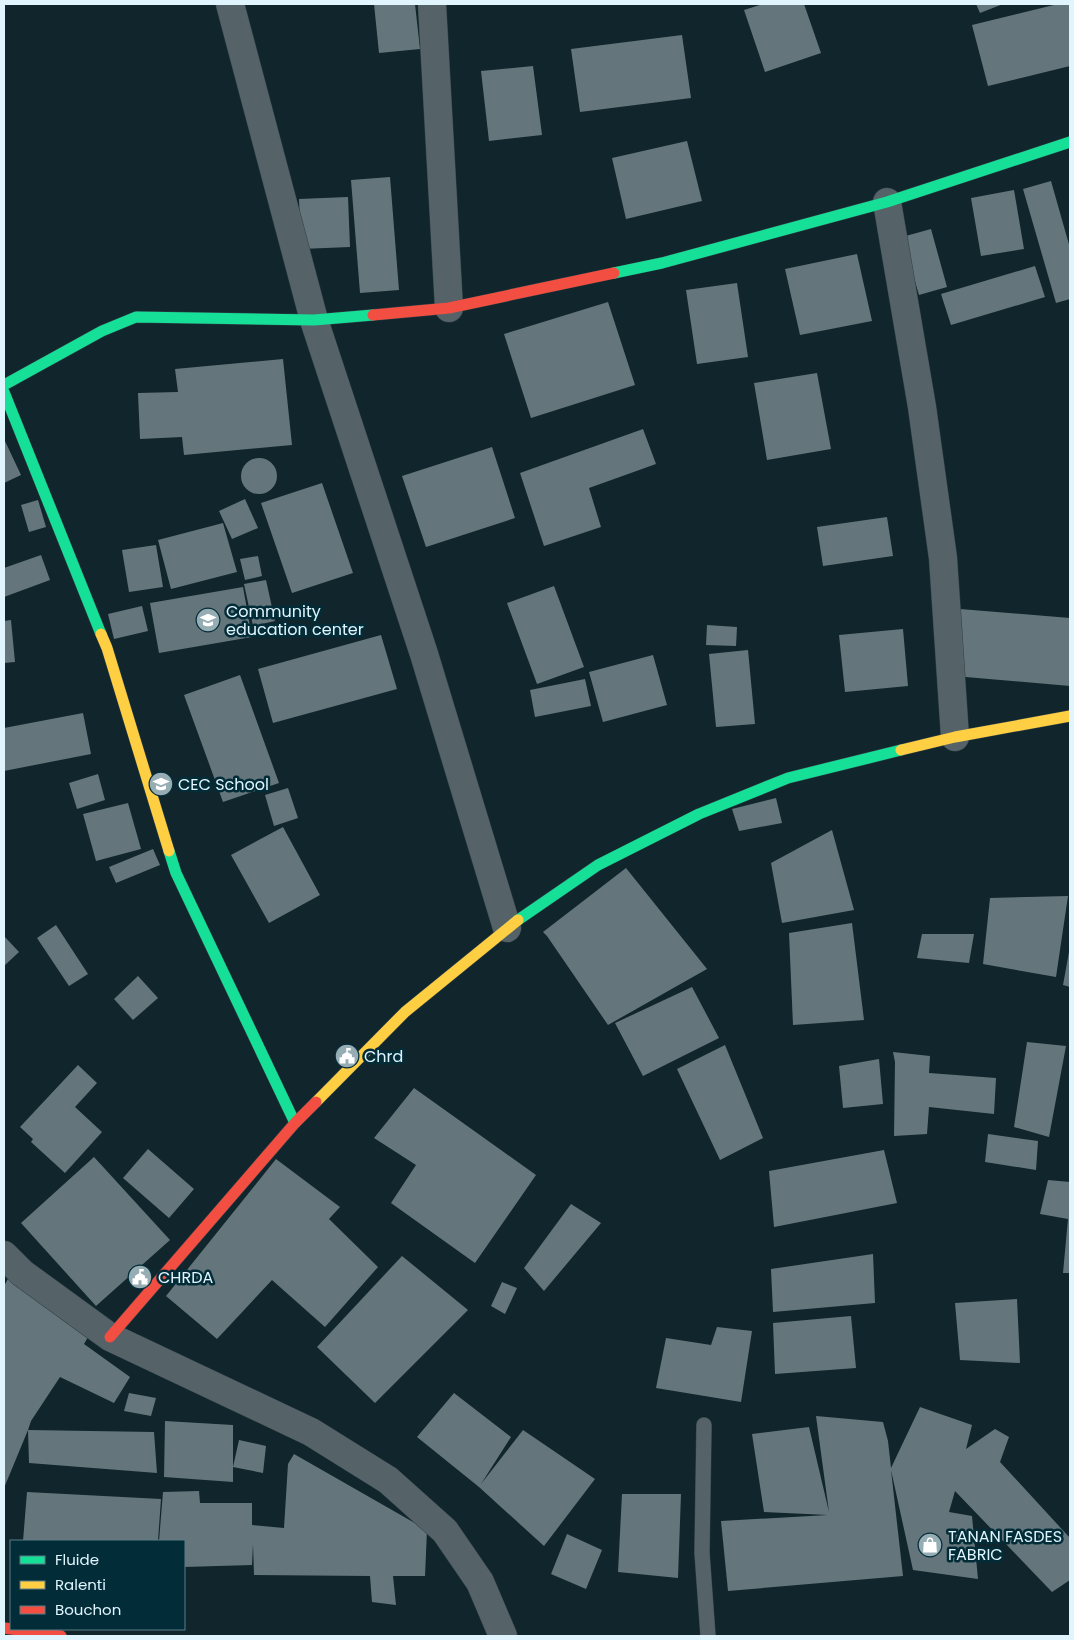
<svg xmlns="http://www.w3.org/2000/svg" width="1074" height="1640" font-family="Poppins,sans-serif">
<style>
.building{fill:#64767b}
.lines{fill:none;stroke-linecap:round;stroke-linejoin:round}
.lane-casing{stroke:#324147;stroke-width:16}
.street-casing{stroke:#324147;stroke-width:29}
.fast-casing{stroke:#324147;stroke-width:12}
.slow-casing{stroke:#324147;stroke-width:12}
.jam-casing{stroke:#324147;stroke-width:12}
.lane{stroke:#556368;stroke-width:15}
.street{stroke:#556368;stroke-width:28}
.fast{stroke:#16e098;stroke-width:11}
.slow{stroke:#ffcf43;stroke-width:11}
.jam{stroke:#f24e42;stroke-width:11}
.labels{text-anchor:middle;stroke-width:5;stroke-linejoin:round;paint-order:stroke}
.poi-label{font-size:16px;fill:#e0f5fd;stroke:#032c39;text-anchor:start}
</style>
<rect width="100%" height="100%" fill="#10262c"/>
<path class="building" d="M374,4H415L420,49L379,53Z
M763,4H804L821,53L765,72L744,10Z
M976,4H1003L980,13Z
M1058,4H1069L1070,7V66L988,86L972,25Z
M682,35L691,98L580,112L571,49Z
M533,66L542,135L489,141L481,71Z
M687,141L702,201L626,219L612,158Z
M390,177L399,290L360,293L351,180Z
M1051,181L1070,248V299L1056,303L1023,189Z
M1014,190L1024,249L981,256L971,198Z
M348,197L350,247L301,249L299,199Z
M931,229L947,287L919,295L902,237Z
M857,254L872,321L800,335L785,269Z
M1035,266L1045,297L951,325L941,294Z
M737,283L748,357L697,364L686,290Z
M608,302L635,385L531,418L504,334Z
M283,359L292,445L184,455L182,437L140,439L138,393L178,392L175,369Z
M817,373L831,449L767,460L754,383Z
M643,429L656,464L589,488L601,527L544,546L520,473Z
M4,439L21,475L4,483Z
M492,447L515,518L426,547L402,476Z
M241 476a18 18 0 1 1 36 0a18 18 0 1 1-36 0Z
M322,483L353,573L292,593L261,503Z
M245,499L258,528L232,539L219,511Z
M38,500L46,527L29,532L21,505Z
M887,517L893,556L823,566L817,527Z
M223,523L237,572L171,589L158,540Z
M156,545L163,587L129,592L122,550Z
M41,555L50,580L4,597V568Z
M258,556L262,576L245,580L240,559Z
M266,580L275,621L253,626L244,584Z
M554,586L584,667L537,684L507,603Z
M243,587L252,637L159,653L150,603Z
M142,606L148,631L114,639L108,614Z
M960,609L1070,618V686L954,676Z
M11,620L15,662L4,663V621Z
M707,625L737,627L736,646L706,645Z
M903,629L908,686L845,692L839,635Z
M381,635L397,689L273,723L258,669Z
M748,650L755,724L716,727L709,654Z
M653,655L667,705L603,722L589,672Z
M240,675L279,783L223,802L184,695Z
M585,679L591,706L535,717L530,690Z
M83,713L91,754L4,771V728Z
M98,774L105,800L77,809L69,783Z
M288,788L298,818L274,826L265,795Z
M776,798L782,823L739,831L732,809Z
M128,803L141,849L96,861L83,814Z
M283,827L320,895L269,923L231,855Z
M832,830L854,910L782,923L771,863Z
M153,849L160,865L116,883L109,867Z
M626,868L707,969L608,1025L547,936L543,932Z
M1068,896L1056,977L983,964L990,898Z
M852,923L864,1020L793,1025L789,933Z
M56,925L88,974L69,986L37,938Z
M922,934H974L969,963L917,958Z
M4,936L19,952L4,966Z
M1069,952L1070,953V987L1063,985Z
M138,976L158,998L133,1020L114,999Z
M692,987L719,1038L643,1076L615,1023Z
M1027,1042L1066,1046L1049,1137L1014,1127Z
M725,1045L763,1138L720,1160L677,1069Z
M893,1052L930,1056L929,1073L996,1078L994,1114L929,1107L927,1134L894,1136L895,1062Z
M879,1059L883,1104L843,1108L839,1066Z
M78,1065L97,1083L75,1107L102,1132L65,1173L31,1142L33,1139L20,1127Z
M414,1088L536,1175L475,1263L391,1203L416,1165L374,1138Z
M988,1134L1038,1141L1036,1170L985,1162Z
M148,1149L194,1189L169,1218L123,1178Z
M884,1150L897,1203L774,1227L769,1171Z
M94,1157L170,1240L96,1306L21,1223Z
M276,1159L340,1207L329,1219L378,1267L325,1327L272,1280L217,1339L166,1296Z
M1048,1180L1070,1182V1273H1063L1068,1219L1040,1214Z
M571,1204L601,1223L544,1291L524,1268Z
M873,1254L875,1303L773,1312L771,1269Z
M402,1256L468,1310L375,1403L317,1347Z
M9,1277L88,1337L84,1344L130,1377L114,1403L60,1377L31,1421L28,1430L154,1432L157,1473L29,1463L28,1430L4,1488V1286Z
M502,1282L517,1288L505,1314L491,1306Z
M1017,1299L1020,1363L960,1360L955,1303Z
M851,1316L856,1368L775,1374L773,1323Z
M717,1327L752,1331L741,1402L656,1388L666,1338L711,1345Z
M129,1393L156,1398L151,1416L124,1411Z
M454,1393L511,1437L481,1484L523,1430L595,1479L544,1546L479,1487L417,1437Z
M920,1407L972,1425L966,1449L995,1429L1009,1437L1000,1462L1070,1538V1580L1052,1592L955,1491L949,1512L972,1516L978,1579L913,1570L891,1470L903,1576L728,1591L721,1521L828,1515L764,1512L752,1434L809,1427L829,1512L816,1416L883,1422L888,1441L891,1468Z
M165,1421L233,1425V1482L164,1477Z
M239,1440L266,1446L263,1473L233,1467Z
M294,1454L427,1530L425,1576H393L396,1605L372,1602L370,1576L254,1575L253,1544L252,1565L184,1567V1541H159L163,1492L199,1491L200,1503H252V1525L284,1528L288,1464Z
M27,1492L161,1499L158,1541H23Z
M622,1494H681L678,1578L618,1572Z
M567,1534L602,1550L586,1589L551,1574Z"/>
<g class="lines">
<g class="lane-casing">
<path id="lane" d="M704,1425L702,1553L708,1636"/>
</g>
<g class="street-casing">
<path id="street" d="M230,4L314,320L424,654L507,928
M432,4L449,308
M887,202L922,407L943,558L955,737
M4,1255L22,1273L110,1337L311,1432L388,1480L445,1531L480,1582L503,1636"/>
</g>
<g class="fast-casing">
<path id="fast" d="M614,273L662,263L887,202L1070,142
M4,385L102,331L136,317L314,320L373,315
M4,392L101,634
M169,851L176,873L295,1123
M518,920L598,865L699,814L788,778L901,750"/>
</g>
<g class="slow-casing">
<path id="slow" d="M101,634L107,648L169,851
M901,750L955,737L1070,716
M316,1102L405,1012L518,920"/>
</g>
<g class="jam-casing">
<path id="jam" d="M373,315L449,308L614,273
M110,1337L295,1123L316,1102
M4,1628L61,1636"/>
</g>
<use href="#lane" class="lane"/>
<use href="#street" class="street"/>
<use href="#fast" class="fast"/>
<use href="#slow" class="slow"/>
<use href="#jam" class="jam"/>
</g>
<defs>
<g id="university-disc" transform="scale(1.25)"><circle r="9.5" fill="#97adb4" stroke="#032c39"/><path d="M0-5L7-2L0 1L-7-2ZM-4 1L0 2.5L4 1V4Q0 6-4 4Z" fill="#fff"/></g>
<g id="school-disc" transform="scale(1.25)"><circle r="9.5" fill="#97adb4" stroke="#032c39"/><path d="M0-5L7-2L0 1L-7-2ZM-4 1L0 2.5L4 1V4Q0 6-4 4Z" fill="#fff"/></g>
<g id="civic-disc" transform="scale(1.25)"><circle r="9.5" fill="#97adb4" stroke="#032c39"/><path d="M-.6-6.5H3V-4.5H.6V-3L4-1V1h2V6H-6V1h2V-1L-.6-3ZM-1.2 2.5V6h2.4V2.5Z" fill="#fff"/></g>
<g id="shop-disc" transform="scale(1.25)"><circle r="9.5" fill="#97adb4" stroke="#032c39"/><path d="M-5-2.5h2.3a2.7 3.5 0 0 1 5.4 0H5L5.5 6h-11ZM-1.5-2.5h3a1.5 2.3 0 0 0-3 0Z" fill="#fff"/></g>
</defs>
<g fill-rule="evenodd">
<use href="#university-disc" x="208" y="620"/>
<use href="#school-disc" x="161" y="784"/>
<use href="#civic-disc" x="347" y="1056"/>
<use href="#civic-disc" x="140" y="1277"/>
<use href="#shop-disc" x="930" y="1545"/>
</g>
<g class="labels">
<g class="poi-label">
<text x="226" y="617">Community<tspan x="226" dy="18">education center</tspan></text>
<text x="178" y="790">CEC School</text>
<text x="364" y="1062">Chrd</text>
<text x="158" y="1283">CHRDA</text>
<text x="948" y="1542">TANAN FASDES<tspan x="948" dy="18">FABRIC</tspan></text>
</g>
</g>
<rect width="1074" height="1640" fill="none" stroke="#e0f5fd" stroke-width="10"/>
<rect x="10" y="1540" width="175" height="90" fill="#032c39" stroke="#5b7c87"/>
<rect x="20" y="1556" width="25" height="8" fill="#16e098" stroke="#5b7c87"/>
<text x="55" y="1565" font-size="15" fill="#e0f5fd">Fluide</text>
<rect x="20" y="1581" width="25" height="8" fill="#ffcf43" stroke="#5b7c87"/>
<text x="55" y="1590" font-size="15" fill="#e0f5fd">Ralenti</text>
<rect x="20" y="1606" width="25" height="8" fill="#f24e42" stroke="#5b7c87"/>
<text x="55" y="1615" font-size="15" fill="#e0f5fd">Bouchon</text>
</svg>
